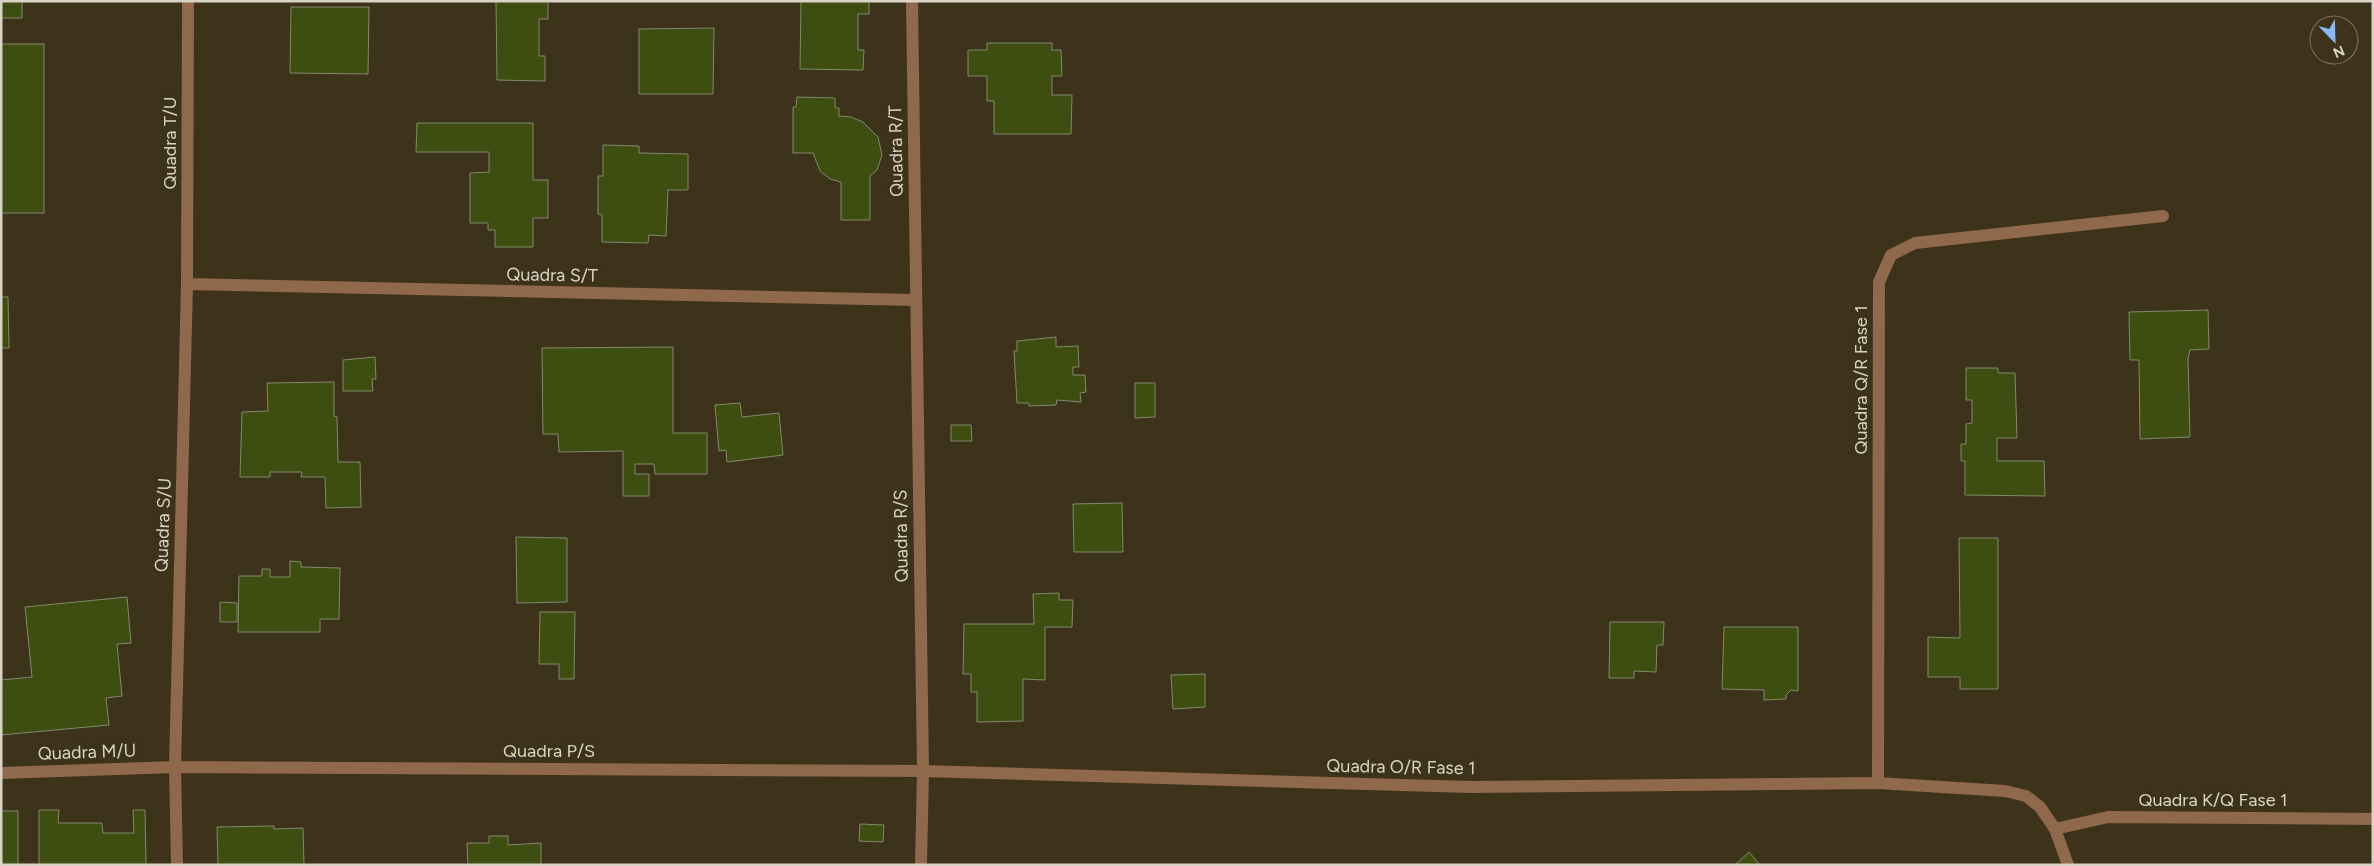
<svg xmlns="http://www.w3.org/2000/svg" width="2374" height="866" font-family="Figtree,sans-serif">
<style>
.building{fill:#3e4d10;stroke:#818a6e}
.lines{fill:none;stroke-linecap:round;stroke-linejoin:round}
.minor{stroke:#90684c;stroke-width:12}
.labels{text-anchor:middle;stroke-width:5;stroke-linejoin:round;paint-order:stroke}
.street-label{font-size:18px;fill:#d9d3c5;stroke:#3d331a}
</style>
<rect width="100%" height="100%" fill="#3d331a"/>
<path class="building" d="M1,1H22V18H1Z
M496,1H548V19H539V56H545V81L497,80Z
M801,1H869V14H858V50H864L863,70L800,69Z
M291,7H369L368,74L290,73Z
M714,28L713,94H639V29Z
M987,43H1052V50H1061L1062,76H1052V95H1072L1071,134H994V101H987V76H968V50H987Z
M1,44H44V213H1Z
M797,97L835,98V108H839V116L851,117L863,122L878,137L882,155L877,170L870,176V220H841V182L830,179L820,171L813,153H793V107H796Z
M417,123H533V180H548V218H533V247H495V230H488V223H470V173L489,172V152H416Z
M603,145L639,146V153L688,154V190H668L666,236L649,235L648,243L602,242V215L598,214V176H603Z
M1,297H8L9,348H1Z
M2208,310L2209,349L2190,350L2188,358L2190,437L2140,439L2139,360H2130L2129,312Z
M1056,337V347L1078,346L1079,367H1073V375H1085L1086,392L1080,393L1081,402L1057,400L1056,405L1029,406V403H1017L1014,351H1017V341Z
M673,347V433H707V474H655L654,464H635V474H649V496H623V451L559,452L558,434H543L542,348Z
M375,357L376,379H372L373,391H343V360Z
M1966,368H1998V373H2015L2017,438H1997V461H2044L2045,496L1965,495V461H1961V444H1966V424L1972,423V400H1966Z
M334,382V416L337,417L338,462H360L361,507L326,508L325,477H301L302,472H270V477H240L242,412L268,411L267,383Z
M1135,383H1155V417L1135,418Z
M740,403L742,417L779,413L783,455L727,462L726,450L719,451L715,405Z
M951,425H971L972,441H951Z
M1122,503L1123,552H1074L1073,504Z
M516,537L567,538V602L517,603Z
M1959,538H1998V689H1960V677H1928V637L1960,638Z
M290,561L301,562V567L340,568L339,619H320V632H238L239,576H262V569H270V577H290Z
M1033,594L1059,593V600H1073L1072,627H1045V680L1023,679V721L977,722V692H971V674H963L964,624H1034Z
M127,597L131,643L117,644L122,696L106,698L109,725L1,735V680L32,677L25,607Z
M220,602L237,603V622H220Z
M540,612H575L574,679H559V664H539Z
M1610,622H1664L1663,645H1657L1656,672L1634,671V678H1609Z
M1724,627H1798V691L1791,690L1786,695V699L1764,700V690L1722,689Z
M1205,674V707L1173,709L1171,675Z
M39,810H59L58,823H102L103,833H134L133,810H145L146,865H39Z
M1,811H18V865H1Z
M860,824L884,825L883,842L859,841Z
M274,826V829L303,828L304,865H218L217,827Z
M489,836H508V845L541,843V865H468L467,843H489Z
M1749,852L1760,865H1735Z"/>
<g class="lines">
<path class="minor" d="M912,1L923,771L921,865
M187,284L915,300
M1,773L175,767L923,771L1471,787L1878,783L2005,791L2026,796L2040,807L2055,829L2068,865
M1878,783L1879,282L1891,255L1915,243L2163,216
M2055,829L2108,817L2373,819
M177,865L175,767L187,284L188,1"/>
</g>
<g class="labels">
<g class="street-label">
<text transform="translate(170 143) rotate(-90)" y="6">Quadra T/U</text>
<text transform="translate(896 151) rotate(-91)" y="6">Quadra R/T</text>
<text transform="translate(552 275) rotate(1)" y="6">Quadra S/T</text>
<text transform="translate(1861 380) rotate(-90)" y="6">Quadra Q/R Fase 1</text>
<text transform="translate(163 525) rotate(-88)" y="6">Quadra S/U</text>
<text transform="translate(901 536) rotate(-91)" y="6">Quadra R/S</text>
<text x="549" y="757">Quadra P/S</text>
<text transform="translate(87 752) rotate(-2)" y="6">Quadra M/U</text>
<text transform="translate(1401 767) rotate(1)" y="6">Quadra O/R Fase 1</text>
<text x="2213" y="806">Quadra K/Q Fase 1</text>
</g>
</g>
<rect width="2374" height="866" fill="none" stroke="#d9d3c5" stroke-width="5"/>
<g transform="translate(2334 40) rotate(157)"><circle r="24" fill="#3d331a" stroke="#7b735e"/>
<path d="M0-4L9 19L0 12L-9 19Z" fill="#8abafc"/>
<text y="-8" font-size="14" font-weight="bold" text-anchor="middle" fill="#d9d3c5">N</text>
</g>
</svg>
